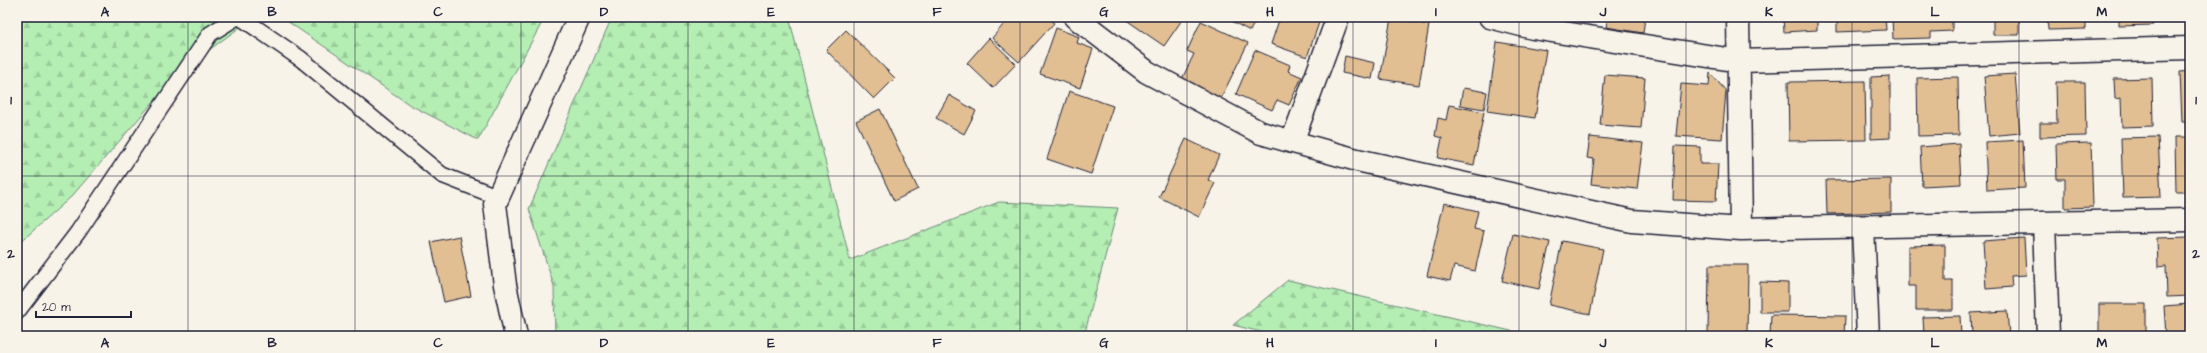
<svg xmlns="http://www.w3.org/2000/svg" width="2207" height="353" font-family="'Architects Daughter',sans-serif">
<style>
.forest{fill:url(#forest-firs);stroke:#6b8877}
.building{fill:#e1bf93;stroke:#22223b}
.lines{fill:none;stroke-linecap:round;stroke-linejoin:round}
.service-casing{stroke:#22223b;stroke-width:18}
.minor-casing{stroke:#22223b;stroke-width:25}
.service{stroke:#f7f3e8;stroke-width:15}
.minor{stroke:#f7f3e8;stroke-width:22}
.grid{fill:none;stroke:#22223b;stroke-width:1;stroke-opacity:0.55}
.neatline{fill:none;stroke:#22223b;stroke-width:1.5}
.grid-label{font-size:13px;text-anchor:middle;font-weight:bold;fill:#22223b}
</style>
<defs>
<pattern id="forest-firs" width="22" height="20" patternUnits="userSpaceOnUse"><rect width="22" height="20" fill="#b4eeb3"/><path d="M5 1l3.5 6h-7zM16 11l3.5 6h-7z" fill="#9acc9b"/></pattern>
</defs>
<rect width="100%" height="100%" fill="#f7f3e8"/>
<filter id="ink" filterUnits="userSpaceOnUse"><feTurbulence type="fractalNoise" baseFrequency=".025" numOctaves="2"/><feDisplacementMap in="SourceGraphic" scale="8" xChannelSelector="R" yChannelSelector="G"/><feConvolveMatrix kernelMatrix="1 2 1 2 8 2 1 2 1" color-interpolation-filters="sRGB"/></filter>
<g filter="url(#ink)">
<path class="forest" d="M17,17H254L179,72L72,196L17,245Z
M281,17H545L478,140L410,105Z
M612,17H789L850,260L999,202L1118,208L1084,336H555L554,286L529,209Z
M1288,280L1533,336H1277L1233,325Z"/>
<path class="building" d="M1010,17H1048L1054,23L1019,62L992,38Z
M1122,17H1184L1164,46Z
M1224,17H1257L1250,31Z
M1280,17H1321L1307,57L1271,44Z
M1608,17H1645L1643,33L1606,27Z
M1783,17H1817V30L1784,32Z
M1837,17H1885L1886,30L1837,32Z
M1892,17H1952V31L1931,32V38L1893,39Z
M1993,17H2019V35H1993Z
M2047,17H2086V29L2048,30Z
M2119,17H2153V25L2119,26Z
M1391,18L1429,25L1419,85L1380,79Z
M1201,21L1248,43L1220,100L1181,81L1194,54L1187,51Z
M1056,28L1079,37L1077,43L1093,49L1080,88L1040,74Z
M846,30L895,78L874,99L826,50Z
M989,38L1016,64L993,88L967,63Z
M1497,42L1546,50L1535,118L1487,111Z
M1255,50L1290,65L1288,71L1302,77L1289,105L1277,100L1272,110L1236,94Z
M1345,56L1375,63L1372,79L1342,73Z
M2190,71V122H2182L2180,72Z
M1710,73L1726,91L1722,139L1676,136L1681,84L1709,86Z
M2015,74L2020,133L1989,136L1984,76Z
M1605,75L1645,78L1641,128L1600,125Z
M1890,76V138L1871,139V77Z
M1958,77L1959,135L1918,136L1917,78Z
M2152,78L2153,126L2122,127L2121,98L2115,99L2114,79Z
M1865,81L1866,140L1789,141L1788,82Z
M2056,82H2085L2086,136L2040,137V123H2057Z
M1463,88L1487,92L1484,109L1460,105Z
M1069,91L1113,106L1091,174L1047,159Z
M949,95L976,111L964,134L936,118Z
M1449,105L1484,112L1474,165L1438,158L1442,138L1435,136L1438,118L1446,120Z
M880,109L918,189L894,201L856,121Z
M1590,137L1643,143L1637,189L1591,184L1594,159L1587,158Z
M2158,137L2161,197L2123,198L2121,138Z
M2175,137H2190V192H2176Z
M1186,139L1219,155L1208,180L1215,183L1199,217L1159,197Z
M2023,140L2025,188L1987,190L1985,142Z
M2091,143L2093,207L2065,208V179H2057L2056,144Z
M1959,144L1961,184L1922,186L1920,147Z
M1675,146L1700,147V164H1718L1716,201L1673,200Z
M1891,179V212L1827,214L1826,180Z
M1444,203L1478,211L1474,229L1484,231L1475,271L1454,266L1450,281L1427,276Z
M1513,234L1550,242L1539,289L1502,281Z
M459,236L471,296L444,302L431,242Z
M2190,237V296L2167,297L2166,266L2158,267L2157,238Z
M2024,238L2026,275L2011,276L2012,287L1986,289L1983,241Z
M1562,241L1603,249L1590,314L1549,305Z
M1945,245V281H1953V310H1916V286H1908V246Z
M1709,265H1748L1747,336H1708Z
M1760,282L1788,283V312H1760Z
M2099,304H2146V336H2099Z
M2190,304V336H2166L2164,306Z
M2007,311L2009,336H1972L1971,313Z
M1771,315L1845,316L1844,336H1770Z
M1960,316L1961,336H1924L1923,317Z"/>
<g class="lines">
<g class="service-casing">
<path id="service" d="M240,17L301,59L442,175L498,197
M17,312L78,232L210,34L237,17"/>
</g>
<g class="minor-casing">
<path id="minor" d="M1075,17L1147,72L1261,133L1357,160L1632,221L1741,229
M1490,17L1533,28L1739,61L2190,48
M1738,17L1741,229L2190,220
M1292,142L1338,17
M2044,223L2048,336
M1863,227L1868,336
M516,336L505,285L495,204L579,17"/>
</g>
<use href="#service" class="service"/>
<use href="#minor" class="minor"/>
</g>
</g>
<path class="grid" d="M188,17V336M355,17V336M521,17V336M688,17V336M854,17V336M1020,17V336M1187,17V336M1353,17V336M1519,17V336M1686,17V336M1852,17V336M2019,17V336M17,176H2190"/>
<rect width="2207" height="353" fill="none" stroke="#f7f3e8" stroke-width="44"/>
<path d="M36 311v6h95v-6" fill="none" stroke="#22223b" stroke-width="2"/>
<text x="42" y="311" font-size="12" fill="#22223b" stroke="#f7f3e8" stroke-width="3" paint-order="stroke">20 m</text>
<rect x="22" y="22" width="2163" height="309" class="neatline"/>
<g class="grid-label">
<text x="105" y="16">A</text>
<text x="272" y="16">B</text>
<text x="438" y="16">C</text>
<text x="604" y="16">D</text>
<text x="771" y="16">E</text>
<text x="937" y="16">F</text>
<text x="1104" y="16">G</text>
<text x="1270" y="16">H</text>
<text x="1436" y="16">I</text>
<text x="1603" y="16">J</text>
<text x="1769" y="16">K</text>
<text x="1935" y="16">L</text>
<text x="2102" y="16">M</text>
<text x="11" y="104">1</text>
<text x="2196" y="104">1</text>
<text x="11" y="258">2</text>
<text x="2196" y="258">2</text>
<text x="105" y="347">A</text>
<text x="272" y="347">B</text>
<text x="438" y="347">C</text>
<text x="604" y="347">D</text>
<text x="771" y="347">E</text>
<text x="937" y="347">F</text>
<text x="1104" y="347">G</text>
<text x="1270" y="347">H</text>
<text x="1436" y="347">I</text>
<text x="1603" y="347">J</text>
<text x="1769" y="347">K</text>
<text x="1935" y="347">L</text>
<text x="2102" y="347">M</text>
</g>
</svg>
